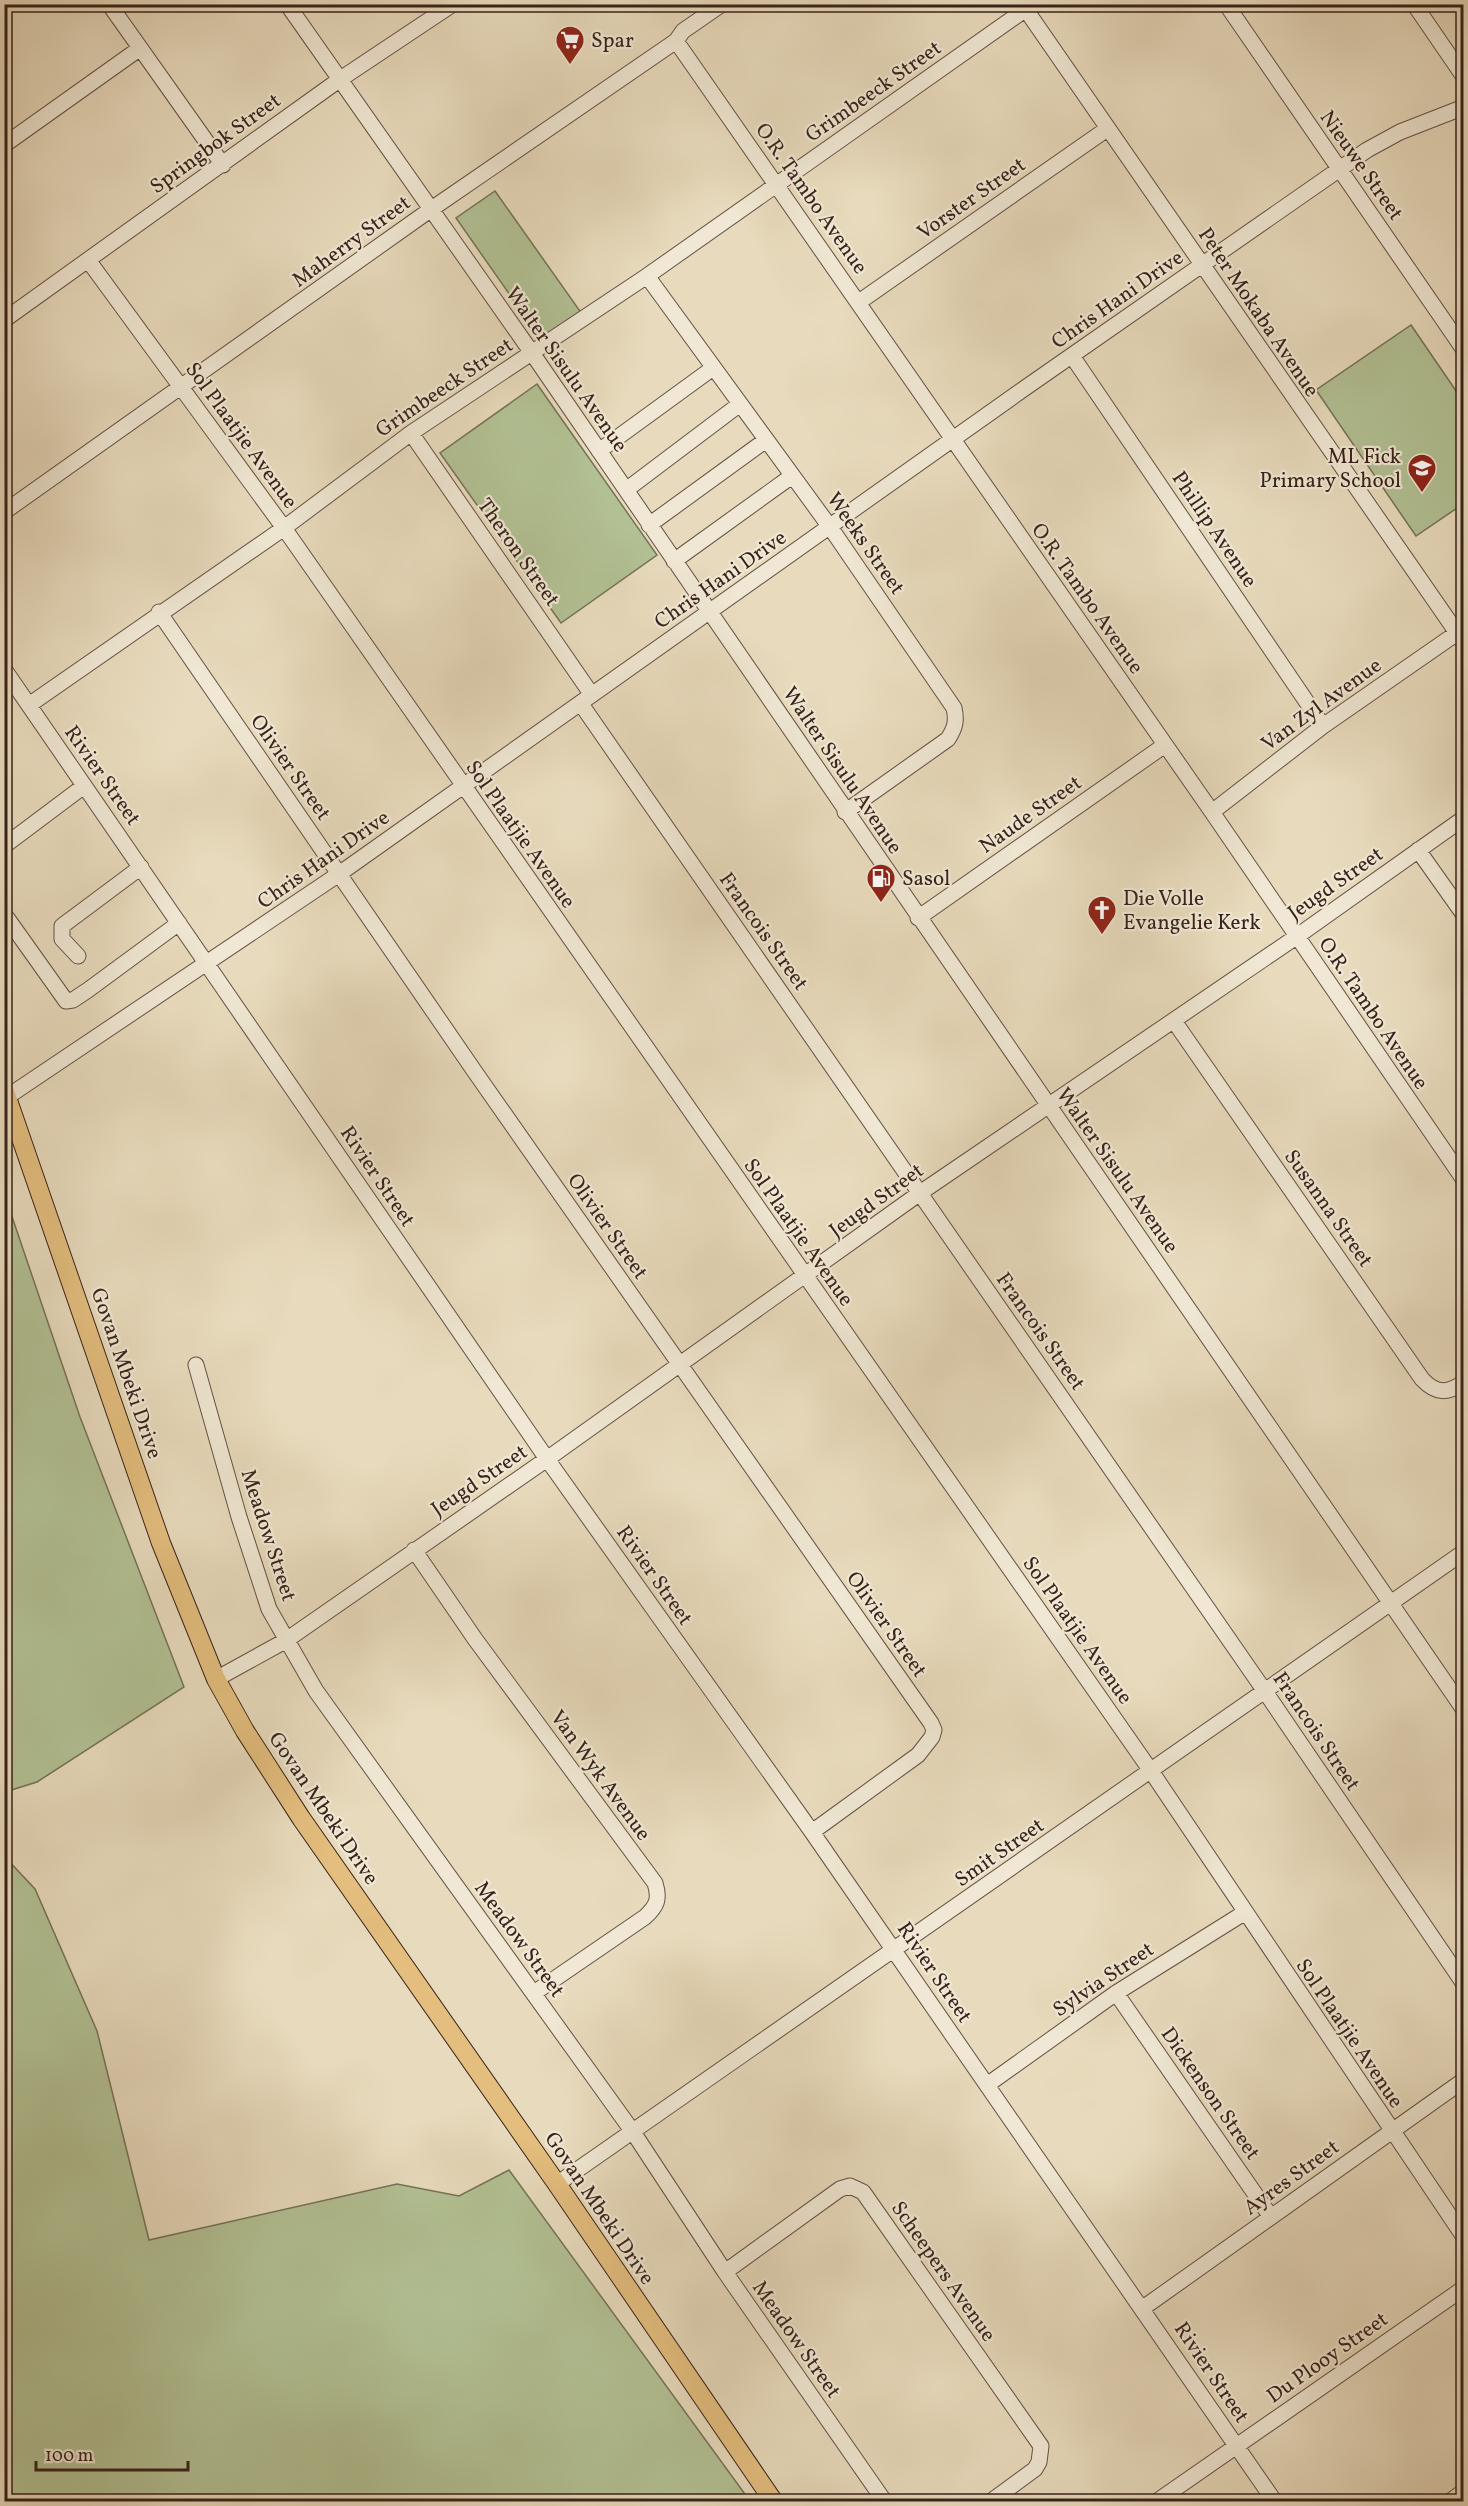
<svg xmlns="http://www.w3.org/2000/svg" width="1468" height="2506" font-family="Vollkorn,serif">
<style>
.green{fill:#b2c194;stroke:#757258;stroke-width:1.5}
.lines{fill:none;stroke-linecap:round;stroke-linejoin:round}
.minor-casing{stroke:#645044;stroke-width:17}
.major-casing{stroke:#38221b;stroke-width:20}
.minor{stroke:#f0e8d4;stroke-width:15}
.major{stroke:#e4be7e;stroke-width:18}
.labels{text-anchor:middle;stroke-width:4.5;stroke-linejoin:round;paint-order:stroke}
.poi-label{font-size:21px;fill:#38221b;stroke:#f0e8d4;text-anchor:start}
.street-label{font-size:21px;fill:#38221b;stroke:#f0e8d4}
</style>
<rect width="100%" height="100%" fill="#e8dbbd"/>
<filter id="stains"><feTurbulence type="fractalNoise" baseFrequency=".00333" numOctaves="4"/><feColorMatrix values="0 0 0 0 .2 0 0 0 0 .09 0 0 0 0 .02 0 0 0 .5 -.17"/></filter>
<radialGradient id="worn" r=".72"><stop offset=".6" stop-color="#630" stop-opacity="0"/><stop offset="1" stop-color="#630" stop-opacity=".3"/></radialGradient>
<path class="green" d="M495,191L582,314L543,342L456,218Z
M1411,325L1463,401V504L1416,536L1316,390Z
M537,384L657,555L561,623L440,453Z
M4,1193L80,1417L184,1687L37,1782L5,1792Z
M5,1857L35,1889L97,2031L149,2240L397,2184L459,2196L509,2170L750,2501H5Z"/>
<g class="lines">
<g class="minor-casing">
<path id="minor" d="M109,4L223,165
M287,4L532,353L1464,1710
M1022,4L1464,643
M1226,4L1464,350
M1414,4L1464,77
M676,41L1212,812L1464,1180
M4,145L139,49
M88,260L284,528L1151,1771L1464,2237
M647,276L830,527L954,708C957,721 955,728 948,739L845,812
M859,302L1107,129
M4,320L339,80L453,4
M1072,356L1323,726
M411,433L592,695
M599,451L713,368
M626,490L740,404
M4,512L430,210L676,41L683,31L722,4
M649,525L766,440
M674,561L792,476
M159,612L475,1072L931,1723L934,1730L932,1737L918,1755L812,1832
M4,669L547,1459L812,1832L1275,2502
M581,704L1264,1690L1464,1984
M29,705L284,528L411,433L647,276L1033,4
M1212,812L1323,726L1457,633
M4,846L84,786
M1418,850L1464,915
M7,918L66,1001L73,1000L88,990L179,923
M918,918L1165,745
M78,956L62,939V926L141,867
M1174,1021L1422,1379C1436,1394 1448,1394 1464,1382
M7,1097L339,874L1025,388L1367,150L1400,132L1464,107
M196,1365L239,1517L269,1609L316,1691L633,2132L725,2272L885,2502
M414,1550L475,1639L655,1883C660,1899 657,1906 645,1917L534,1993
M216,1679L285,1641L547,1459L920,1193L1296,937L1464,818
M1116,1993L1271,2217
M987,2085L1116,1993L1244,1913
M557,2184L1464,1552
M725,2272L840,2189L850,2186L863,2192L1041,2446L1039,2462L1035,2469L990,2502
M1143,2308L1464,2080
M1156,2502L1464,2288
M1449,2502L1464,2491"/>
</g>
<g class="major-casing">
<path id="major" d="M4,1089L161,1543L216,1679L245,1731L301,1818L557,2184L774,2502"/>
</g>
<use href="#minor" class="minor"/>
<use href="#major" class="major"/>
</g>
<defs>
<g id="supermarket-pin" transform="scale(1.5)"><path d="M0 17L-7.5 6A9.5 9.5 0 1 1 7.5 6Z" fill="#8f2418" stroke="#f0e8d4"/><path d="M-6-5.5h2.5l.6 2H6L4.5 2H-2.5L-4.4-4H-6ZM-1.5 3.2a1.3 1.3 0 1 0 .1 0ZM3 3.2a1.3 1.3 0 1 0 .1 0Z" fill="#fff"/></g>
<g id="school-pin" transform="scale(1.5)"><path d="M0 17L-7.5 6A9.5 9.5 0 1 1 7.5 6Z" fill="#8f2418" stroke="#f0e8d4"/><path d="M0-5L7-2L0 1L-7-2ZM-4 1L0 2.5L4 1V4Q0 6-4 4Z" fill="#fff"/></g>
<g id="fuel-pin" transform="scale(1.5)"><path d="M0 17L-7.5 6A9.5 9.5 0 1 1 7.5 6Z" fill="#8f2418" stroke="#f0e8d4"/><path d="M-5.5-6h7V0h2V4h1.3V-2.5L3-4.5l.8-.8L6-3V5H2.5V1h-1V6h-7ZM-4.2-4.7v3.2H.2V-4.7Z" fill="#fff"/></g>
<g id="church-pin" transform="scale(1.5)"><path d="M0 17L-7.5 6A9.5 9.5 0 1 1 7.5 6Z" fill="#8f2418" stroke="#f0e8d4"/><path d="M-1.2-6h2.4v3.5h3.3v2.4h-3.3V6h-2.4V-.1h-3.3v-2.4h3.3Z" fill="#fff"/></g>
</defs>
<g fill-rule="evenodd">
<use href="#supermarket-pin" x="570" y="40"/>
<use href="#school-pin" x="1422" y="468"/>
<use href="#fuel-pin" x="881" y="878"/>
<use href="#church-pin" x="1102" y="910"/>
</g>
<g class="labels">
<g class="poi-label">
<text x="591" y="47">Spar</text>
<text x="1401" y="463" text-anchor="end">ML Fick<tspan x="1401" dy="24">Primary School</tspan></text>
<text x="902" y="885">Sasol</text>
<text x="1123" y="905">Die Volle<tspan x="1123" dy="24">Evangelie Kerk</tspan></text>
</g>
<g class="street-label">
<text transform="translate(873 91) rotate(-35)" y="7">Grimbeeck Street</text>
<text transform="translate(215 143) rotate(-36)" y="7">Springbok Street</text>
<text transform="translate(1362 165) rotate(55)" y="7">Nieuwe Street</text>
<text transform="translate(812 198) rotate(55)" y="7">O.R. Tambo Avenue</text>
<text transform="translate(971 198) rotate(-35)" y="7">Vorster Street</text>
<text transform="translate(351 241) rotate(-36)" y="7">Maherry Street</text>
<text transform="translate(1117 299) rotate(-35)" y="7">Chris Hani Drive</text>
<text transform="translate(1259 312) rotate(56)" y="7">Peter Mokaba Avenue</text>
<text transform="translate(567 369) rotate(55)" y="7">Walter Sisulu Avenue</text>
<text transform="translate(444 387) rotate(-34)" y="7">Grimbeeck Street</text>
<text transform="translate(242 435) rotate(54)" y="7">Sol Plaatjie Avenue</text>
<text transform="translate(1215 529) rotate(56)" y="7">Phillip Avenue</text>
<text transform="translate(866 543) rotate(55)" y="7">Weeks Street</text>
<text transform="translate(519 552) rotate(55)" y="7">Theron Street</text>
<text transform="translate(720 579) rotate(-35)" y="7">Chris Hani Drive</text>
<text transform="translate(1088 598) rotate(55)" y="7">O.R. Tambo Avenue</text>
<text transform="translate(1321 704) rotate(-36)" y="7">Van Zyl Avenue</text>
<text transform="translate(291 767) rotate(55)" y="7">Olivier Street</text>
<text transform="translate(843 770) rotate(56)" y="7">Walter Sisulu Avenue</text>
<text transform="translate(103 775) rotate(55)" y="7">Rivier Street</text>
<text transform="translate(1030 814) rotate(-35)" y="7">Naude Street</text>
<text transform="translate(521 834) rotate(55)" y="7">Sol Plaatjie Avenue</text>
<text transform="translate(323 859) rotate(-35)" y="7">Chris Hani Drive</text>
<text transform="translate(1335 883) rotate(-35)" y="7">Jeugd Street</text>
<text transform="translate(764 931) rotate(55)" y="7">Francois Street</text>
<text transform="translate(1374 1013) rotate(56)" y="7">O.R. Tambo Avenue</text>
<text transform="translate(1118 1170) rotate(55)" y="7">Walter Sisulu Avenue</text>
<text transform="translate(378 1176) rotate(56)" y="7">Rivier Street</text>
<text transform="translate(876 1200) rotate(-36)" y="7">Jeugd Street</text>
<text transform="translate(1329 1208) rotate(55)" y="7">Susanna Street</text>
<text transform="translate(608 1226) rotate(55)" y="7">Olivier Street</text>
<text transform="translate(799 1232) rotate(55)" y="7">Sol Plaatjie Avenue</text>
<text transform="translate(1041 1331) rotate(55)" y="7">Francois Street</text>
<text transform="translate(127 1373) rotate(71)" y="7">Govan Mbeki Drive</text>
<text transform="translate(479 1480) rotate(-34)" y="7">Jeugd Street</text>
<text transform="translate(269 1535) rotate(72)" y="7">Meadow Street</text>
<text transform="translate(655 1575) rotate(55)" y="7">Rivier Street</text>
<text transform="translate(887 1624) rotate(55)" y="7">Olivier Street</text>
<text transform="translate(1078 1630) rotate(55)" y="7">Sol Plaatjie Avenue</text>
<text transform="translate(1317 1731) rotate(56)" y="7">Francois Street</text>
<text transform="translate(601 1775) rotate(54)" y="7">Van Wyk Avenue</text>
<text transform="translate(324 1808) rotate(56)" y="7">Govan Mbeki Drive</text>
<text transform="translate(999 1852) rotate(-35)" y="7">Smit Street</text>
<text transform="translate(520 1939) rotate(54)" y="7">Meadow Street</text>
<text transform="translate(935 1972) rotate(56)" y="7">Rivier Street</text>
<text transform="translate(1103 1979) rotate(-34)" y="7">Sylvia Street</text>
<text transform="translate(1350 2033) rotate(56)" y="7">Sol Plaatjie Avenue</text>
<text transform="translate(1211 2093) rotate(55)" y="7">Dickenson Street</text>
<text transform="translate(1291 2177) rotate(-36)" y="7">Ayres Street</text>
<text transform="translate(600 2208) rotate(56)" y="7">Govan Mbeki Drive</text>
<text transform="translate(944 2271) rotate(55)" y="7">Scheepers Avenue</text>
<text transform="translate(797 2339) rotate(55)" y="7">Meadow Street</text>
<text transform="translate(1327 2357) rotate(-35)" y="7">Du Plooy Street</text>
<text transform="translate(1212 2372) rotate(56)" y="7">Rivier Street</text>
</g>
</g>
<rect width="1468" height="2506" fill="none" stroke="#e8dbbd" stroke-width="24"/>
<rect x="6" y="6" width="1456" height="2494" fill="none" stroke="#38221b" stroke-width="3"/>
<rect x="12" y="12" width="1444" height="2482" fill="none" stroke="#38221b" stroke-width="1.5"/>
<path d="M36 2461v9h152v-9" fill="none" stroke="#38221b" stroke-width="3"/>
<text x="45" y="2461" font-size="18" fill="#38221b" stroke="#f0e8d4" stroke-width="4.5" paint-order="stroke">100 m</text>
<rect width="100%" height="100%" filter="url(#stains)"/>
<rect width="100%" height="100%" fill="url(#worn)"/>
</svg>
